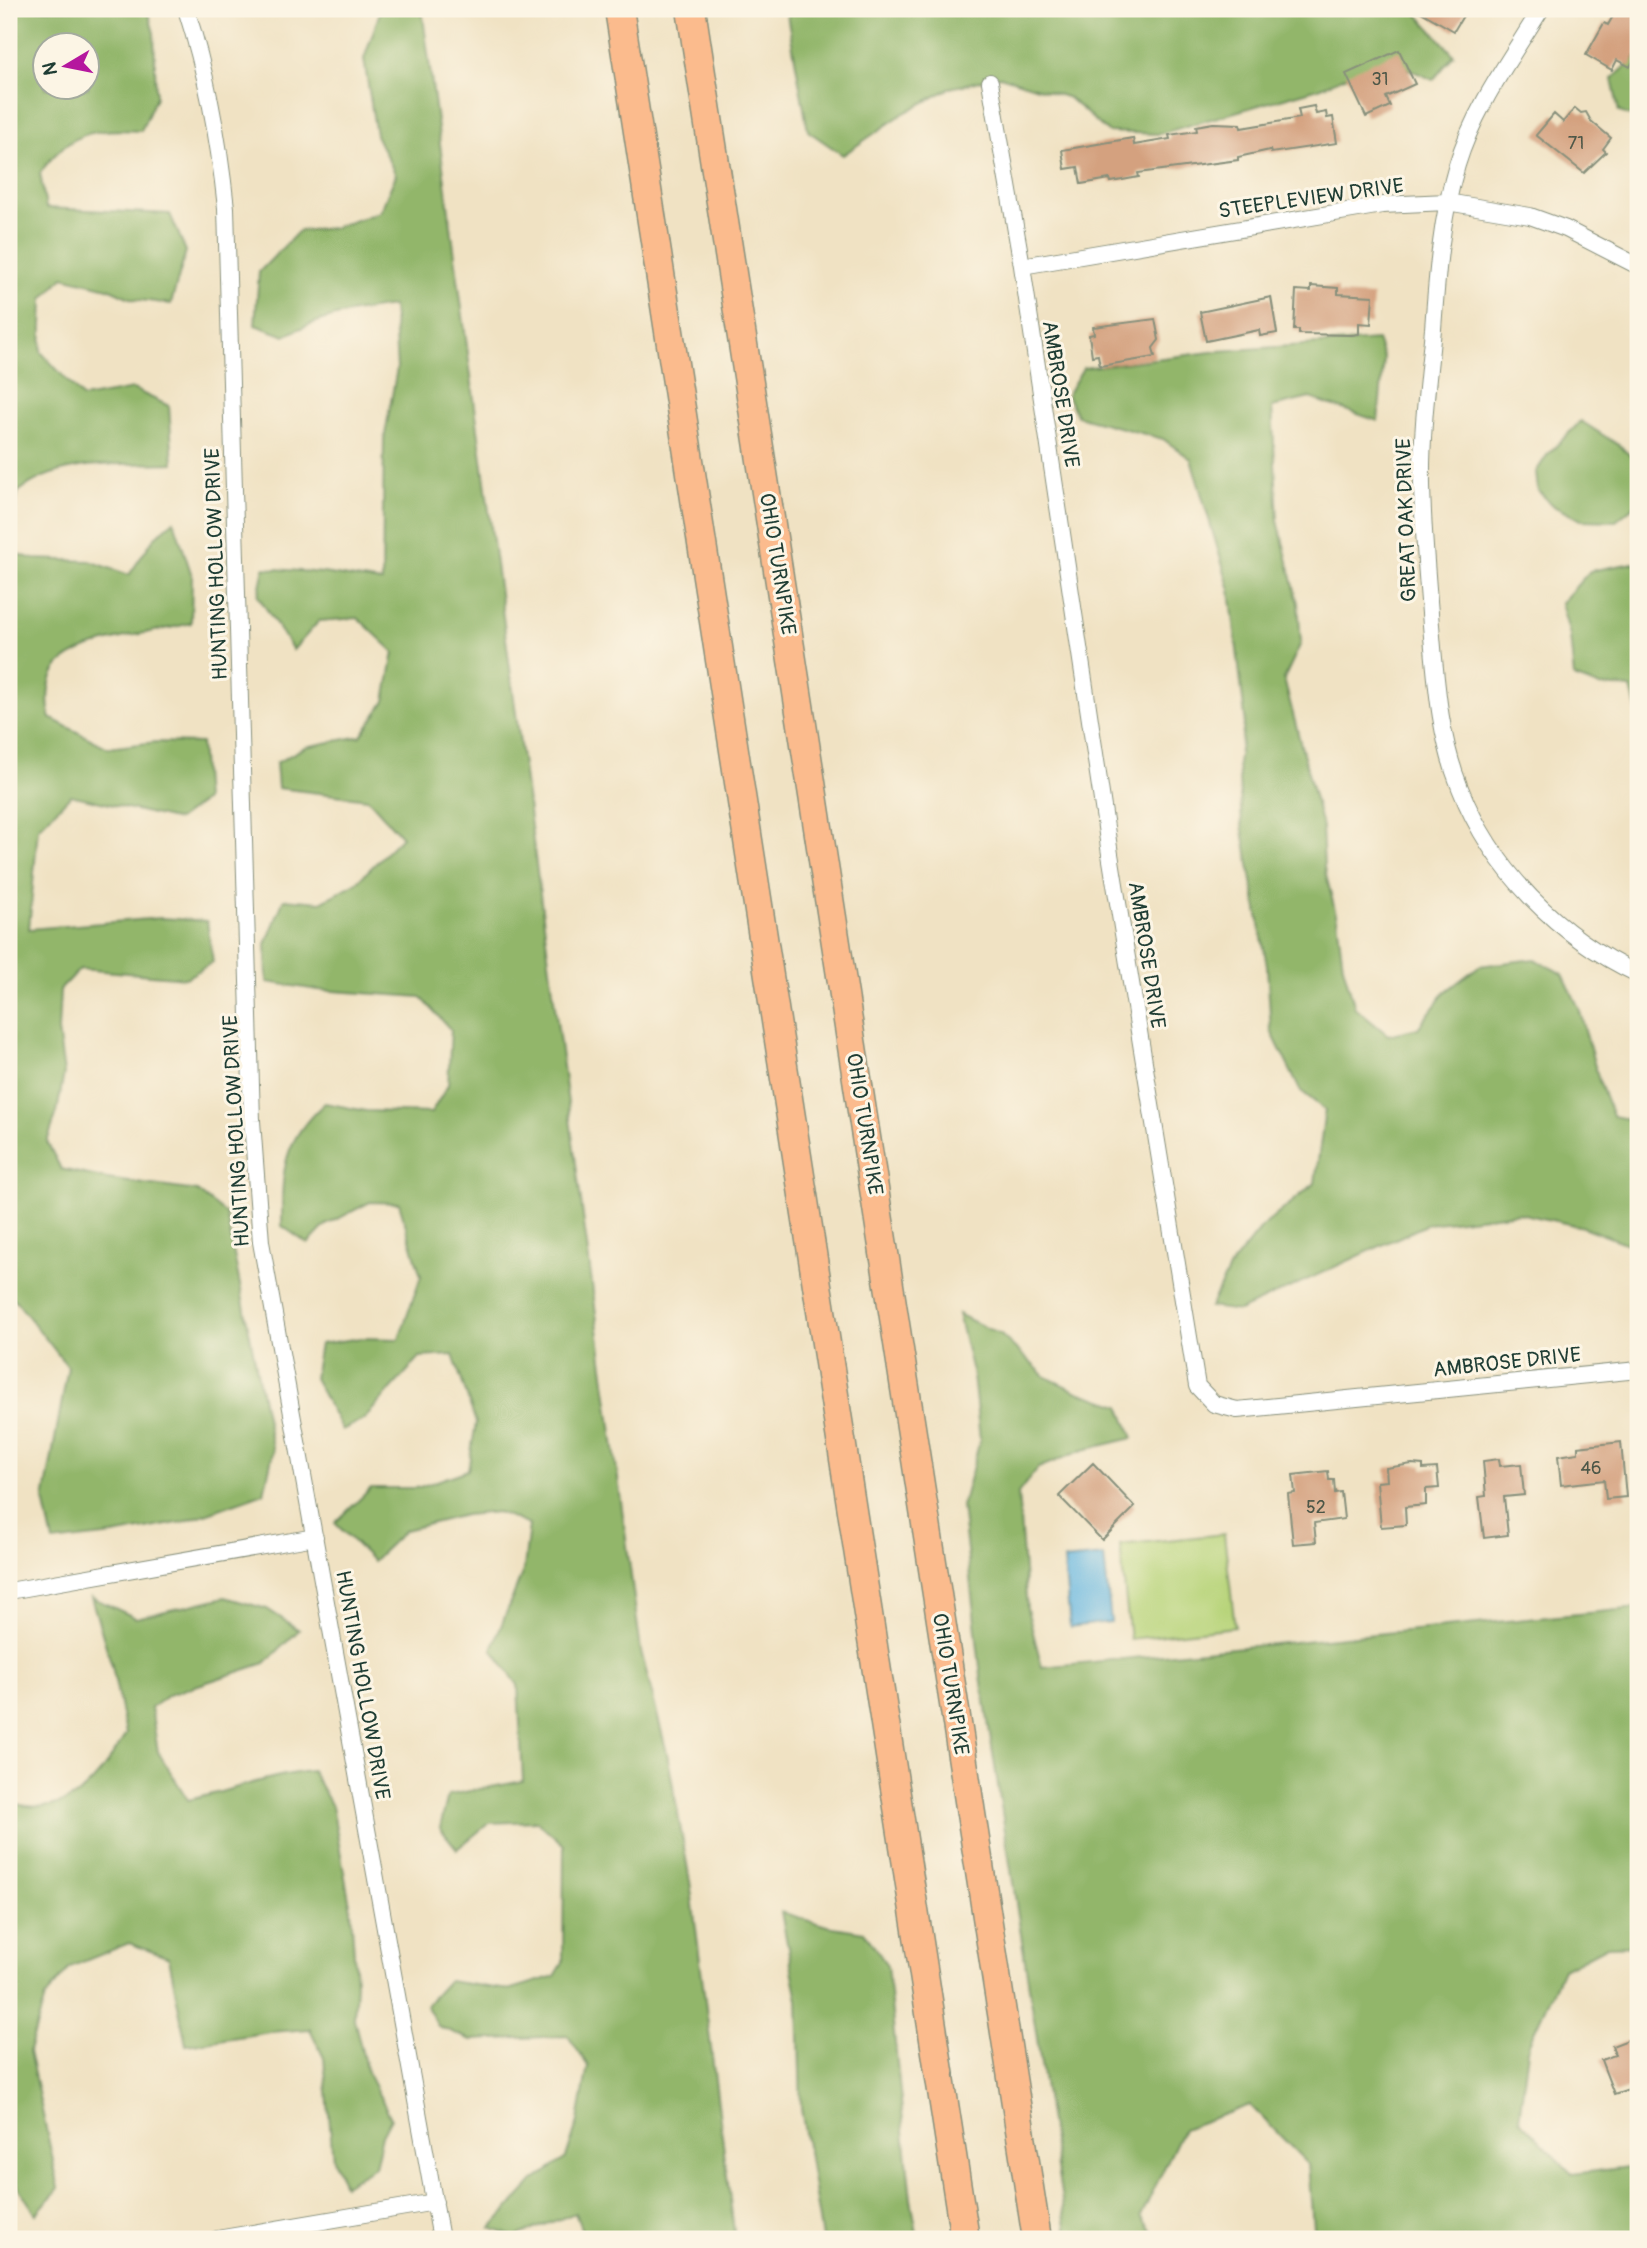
<svg xmlns="http://www.w3.org/2000/svg" width="1647" height="2248" font-family="Pangolin,sans-serif">
<style>
.green{fill:#b8d47a;stroke:#6c8857;stroke-width:2}
.forest{fill:#92b66a;stroke:#587a4f;stroke-width:2;fill-rule:evenodd}
.water{fill:#65b6e0;stroke:#427a8a;stroke-width:2}
.building{fill:#d4a17f}
.lines{fill:none;stroke-linecap:round;stroke-linejoin:round}
.minor-casing{stroke:#88907c;stroke-width:18}
.motorway-casing{stroke:#88907c;stroke-width:31}
.minor{stroke:#fff;stroke-width:16}
.motorway{stroke:#fbbb8d;stroke-width:28}
.labels{text-anchor:middle;stroke-width:6;stroke-linejoin:round;paint-order:stroke}
.number-label{font-size:18px;fill:#4c5647}
.street-label{font-size:21px;fill:#1f3d34;stroke:#fcf5e5}
</style>
<rect width="100%" height="100%" fill="#fcf5e5"/>
<filter id="ink" filterUnits="userSpaceOnUse"><feTurbulence type="fractalNoise" baseFrequency=".0143" numOctaves="2"/><feDisplacementMap in="SourceGraphic" scale="14" xChannelSelector="R" yChannelSelector="G"/><feConvolveMatrix kernelMatrix="1 2 1 2 8 2 1 2 1" color-interpolation-filters="sRGB"/></filter>
<filter id="wash" filterUnits="userSpaceOnUse"><feTurbulence type="fractalNoise" baseFrequency=".00686" numOctaves="4" result="noise"/><feDisplacementMap in="SourceGraphic" scale="28" xChannelSelector="R" yChannelSelector="G"/><feGaussianBlur stdDeviation="1.57" result="paint"/><feColorMatrix in="noise" values="0 0 0 0 0 0 0 0 0 0 0 0 0 0 0 0 0 1.4 0 .05"/><feComposite in="paint" operator="in"/></filter>
<g filter="url(#wash)">
<rect width="100%" height="100%" fill="#f0e2c3"/>
<path class="green" d="M1224,1534L1235,1627L1130,1639L1120,1545Z"/>
<path class="forest" d="M9,9H147L154,33L156,97L141,131C93,128 69,132 40,173L46,208L170,214L186,251L171,304L132,299L108,288L63,277L43,299L41,352L83,398L133,389L169,406L173,463C121,465 60,458 18,492L9,542ZM46,46H88V88H46Z
M381,9H422L641,1651L667,1753L690,1881L735,2239H585L575,2213L514,2237L491,2228L534,2181L566,2158L578,2121L588,2066L568,2036L471,2040L438,2026L426,2005L448,1981L509,1990L555,1976L563,1963L564,1845L537,1821L489,1823L457,1849L440,1828L448,1795L523,1781L518,1685L492,1649L524,1568L529,1525L498,1512L465,1515L405,1530L373,1561L335,1523L371,1488H417L468,1470L476,1423L453,1355L420,1357L363,1420L342,1430L314,1378L320,1344L361,1338L399,1339L421,1276L399,1203L370,1202L326,1225L308,1244L282,1226C282,1171 281,1142 325,1103L366,1111L431,1113L448,1085L451,1030L421,997L318,990L267,982L266,944L284,899L321,902L356,883L402,837L368,799L278,788L276,763L305,747L361,736L385,701L394,652L358,618L319,621L293,650L258,596L264,568L323,573L382,582L384,440L397,368L393,306C354,311 319,317 285,336L255,325L259,272L299,231L333,228L380,212L396,175L376,135L364,59Z
M786,9H1413L1454,55L1433,80L1387,59L1319,88L1159,134L1108,132L1069,98L1000,76L950,88L904,113L843,155L808,131Z
M1638,55V118L1619,112L1612,79Z
M1377,340L1384,359L1378,421L1310,398L1272,407L1278,521L1298,603L1301,643L1284,679L1322,827L1324,867L1337,918L1343,966L1355,1008L1388,1035L1418,1028L1445,992L1479,966L1534,959L1563,974L1579,1008L1599,1081L1613,1116L1638,1121V1248L1583,1227L1519,1213L1428,1224L1239,1311L1210,1307L1231,1265L1262,1227L1315,1183L1325,1110L1300,1090L1271,1031L1267,966L1242,825L1238,763L1245,718L1230,590L1191,459L1163,439L1077,416L1067,395L1083,368L1219,351Z
M1581,421L1620,446L1638,463V503L1616,521L1581,520L1555,507L1538,491L1536,472L1548,454Z
M174,521L192,576L191,623C155,633 91,638 62,662C46,676 47,700 50,718L108,748L156,742L201,743L205,800L178,820L71,795L38,828L29,929L161,918L207,921L213,962L186,978L80,969L60,990L58,1031L64,1073L57,1112L47,1142L61,1169L107,1179L197,1191L226,1214L273,1452L264,1493L183,1522L113,1535L53,1542L44,1500L68,1367L9,1292V551L33,559L90,561L129,575L154,538Z
M1638,562V716L1631,688L1598,686L1574,677L1570,636L1561,603L1590,571Z
M958,1314L1001,1335L1046,1377L1078,1392L1120,1406L1133,1438L1083,1450L1038,1468L1018,1493L1027,1609L1042,1667L1638,1608V1945L1607,1946L1563,1969L1529,2043L1519,2119L1572,2174L1638,2166V2239H1314L1308,2164L1250,2105L1183,2129L1141,2216L1157,2239H1068L981,1676L962,1506L980,1440L973,1376Z
M91,1597L136,1618L225,1597L267,1609L299,1630L265,1663L168,1695L151,1708L158,1752L188,1800C231,1791 269,1775 312,1771L332,1806L351,1910L356,1983L354,2019L367,2072L391,2118L382,2135L375,2167L344,2185L333,2160L324,2058L310,2029L270,2032L186,2045L169,1958L129,1943L70,1967L45,1998L29,2051L59,2188L36,2214L18,2187L9,2160V1802C71,1821 97,1781 126,1734L112,1666Z
M781,1912L827,1926L864,1932L887,1965L911,2199L918,2239H822L801,2108L798,2000Z"/>
<path class="water" d="M1104,1556L1111,1622L1070,1627L1064,1560Z"/>
<g id="blocks">
<path class="building" d="M1416,9H1467L1454,31Z
M1617,9H1631L1638,13V52L1630,67L1617,60L1612,70L1586,55L1604,23L1608,25Z
M1399,50L1415,84L1386,97L1390,106L1366,117L1346,74Z
M1314,106L1316,114L1326,112L1327,118L1333,117L1337,143L1271,153L1270,150L1238,157V160L1138,173L1139,177L1111,182L1110,179L1081,184L1078,167L1065,169L1062,150L1133,138L1134,145L1170,139L1169,135L1197,131L1196,126L1213,123L1240,124L1241,128L1300,118L1298,109Z
M1575,108L1581,113L1586,112L1591,121L1611,138L1603,149L1606,152L1584,173L1536,135L1554,114L1563,122Z
M1311,286L1338,288V294L1373,296L1371,324L1359,323V334L1352,335L1299,334V330H1294L1296,290L1311,291Z
M1271,297L1277,333L1260,336L1259,330L1206,341L1200,312Z
M1155,319L1159,340L1153,348L1155,357L1100,366L1098,355L1092,356L1089,335L1094,334L1093,327Z
M1621,1442L1626,1497L1606,1499L1604,1480L1561,1485L1558,1456L1578,1453V1447Z
M1499,1459L1500,1466L1521,1464L1524,1495L1504,1497L1508,1535L1484,1538L1479,1497L1486,1496L1483,1461Z
M1093,1463L1135,1507L1102,1540L1059,1496Z
M1412,1464L1423,1465V1469L1437,1468L1439,1488L1426,1489V1505L1405,1507L1406,1525L1381,1527L1377,1482L1387,1481L1386,1468Z
M1328,1471L1329,1480H1334L1335,1493L1341,1492L1344,1519L1314,1523L1316,1542L1293,1544L1288,1494L1295,1493L1293,1475Z
M1638,2036V2086L1614,2094L1601,2060L1615,2055L1612,2046Z"/>
</g>
</g>
<g filter="url(#ink)">
<use href="#blocks" fill-opacity="0" stroke="#88907c" stroke-width="2"/>
<g class="lines">
<g class="minor-casing">
<path id="minor" d="M186,9C207,74 219,140 226,208L252,1121L261,1242L441,2239
M1541,9C1511,58 1474,108 1457,165C1441,219 1437,273 1433,329C1428,381 1421,433 1422,485C1423,532 1427,578 1431,625C1436,680 1439,736 1460,788C1492,870 1559,937 1638,974
M990,82L1022,266L1110,854L1197,1386L1214,1404L1237,1410L1638,1370
M1022,266L1382,205L1447,202L1530,216L1566,229L1638,266
M9,1591L315,1537
M217,2239L435,2202"/>
</g>
<g class="motorway-casing">
<path id="motorway" d="M619,9L965,2239
M691,9L1037,2239"/>
</g>
<use href="#minor" class="minor"/>
<use href="#motorway" class="motorway"/>
</g>
</g>
<g class="labels">
<g class="number-label">
<text x="1380" y="85">31</text>
<text x="1576" y="149">71</text>
<text x="1591" y="1474">46</text>
<text x="1316" y="1513">52</text>
</g>
<g class="street-label">
<text transform="translate(1311 198) rotate(-8)" y="7">STEEPLEVIEW DRIVE</text>
<text transform="translate(1061 394) rotate(81)" y="7">AMBROSE DRIVE</text>
<text transform="translate(1406 520) rotate(-92)" y="7">GREAT OAK DRIVE</text>
<text transform="translate(216 564) rotate(-92)" y="7">HUNTING HOLLOW DRIVE</text>
<text transform="translate(778 564) rotate(81)" y="7">OHIO TURNPIKE</text>
<text transform="translate(1147 955) rotate(81)" y="7">AMBROSE DRIVE</text>
<text transform="translate(865 1124) rotate(81)" y="7">OHIO TURNPIKE</text>
<text transform="translate(236 1131) rotate(-93)" y="7">HUNTING HOLLOW DRIVE</text>
<text transform="translate(1507 1362) rotate(-6)" y="7">AMBROSE DRIVE</text>
<text transform="translate(951 1684) rotate(81)" y="7">OHIO TURNPIKE</text>
<text transform="translate(363 1685) rotate(80)" y="7">HUNTING HOLLOW DRIVE</text>
</g>
</g>
<rect width="1647" height="2248" fill="none" stroke="#fcf5e5" stroke-width="35"/>
<g transform="translate(66 66) rotate(260)"><circle r="33" fill="#fcf5e5" stroke="#a4ab9e" stroke-width="2"/>
<path d="M0-5L12 26L0 18L-12 26Z" fill="#b5179e"/>
<text y="-10" font-size="19" font-weight="bold" text-anchor="middle" fill="#1f3d34">N</text>
</g>
</svg>
